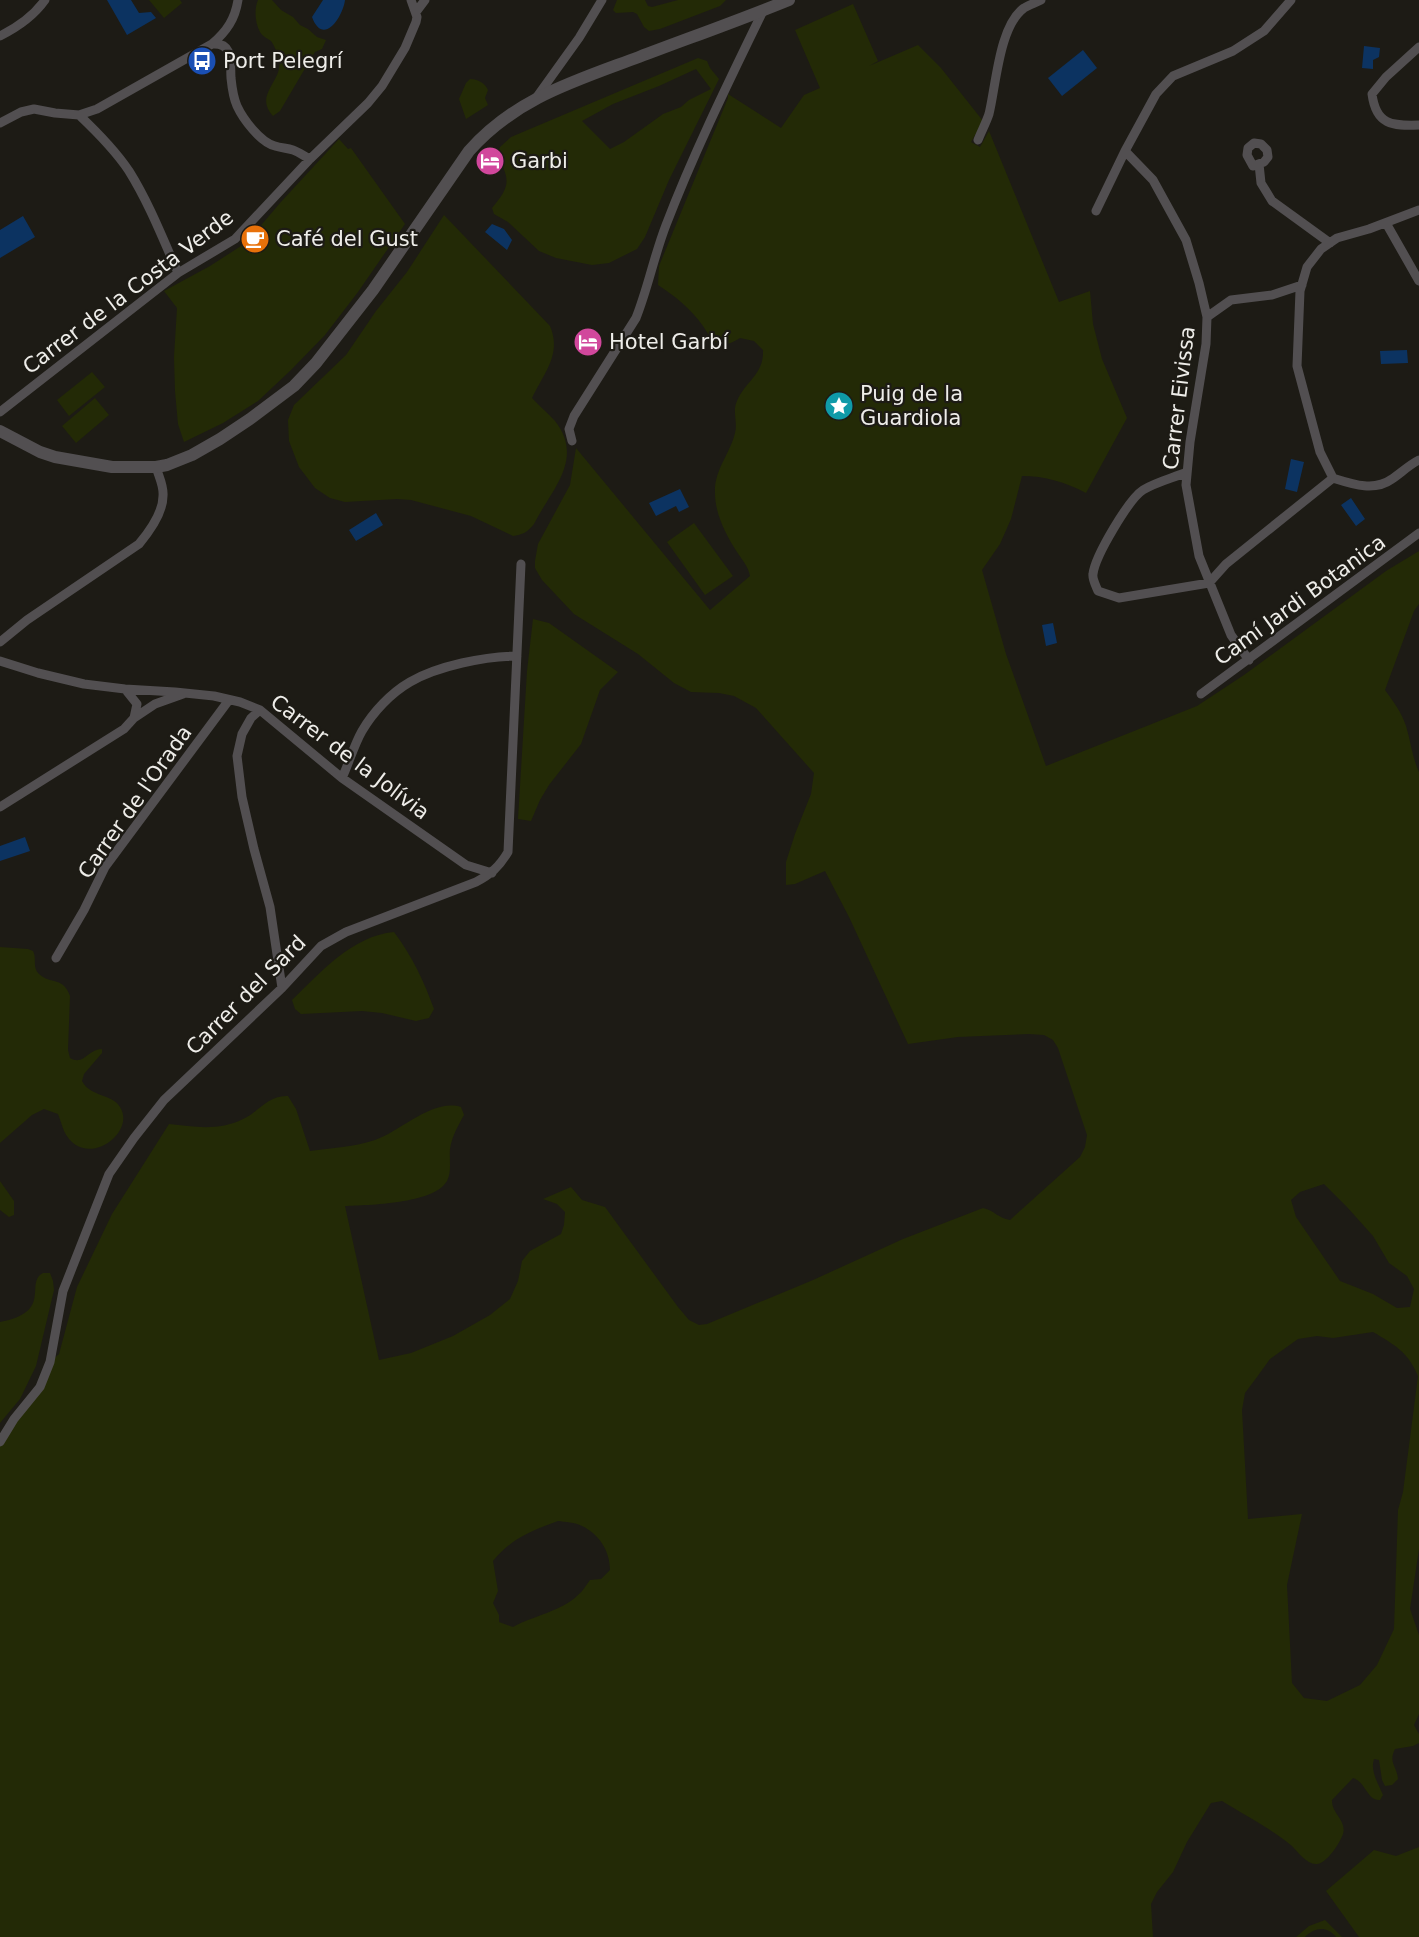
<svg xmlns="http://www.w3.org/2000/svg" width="1419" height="1937" font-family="'DejaVu Sans',sans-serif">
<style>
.green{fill:#232a06;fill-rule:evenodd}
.water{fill:#0c3361}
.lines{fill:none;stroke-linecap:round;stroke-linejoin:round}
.minor{stroke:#524f51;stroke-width:9}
.tertiary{stroke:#524f51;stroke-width:12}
.labels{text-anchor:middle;stroke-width:4.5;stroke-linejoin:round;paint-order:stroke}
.poi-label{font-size:21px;fill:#eeede9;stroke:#1d1b15;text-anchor:start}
.street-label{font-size:21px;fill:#eeede9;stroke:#1d1b15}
</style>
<rect width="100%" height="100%" fill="#1d1b15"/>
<path class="green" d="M149,0H180L182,3L164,18Z
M258,0H272L281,10L293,17L300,25L308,29L317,37L326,40L322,49L315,52L310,60L280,111L273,116C253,94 284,81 279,59C278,54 274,45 271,41C267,38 263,37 260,32C255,23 254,9 258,0Z
M617,0H645L648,6L652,7L678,0H726L720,6L660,29L649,31L644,27L637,14L633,12L616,13L613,10Z
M853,4L878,61L869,66L918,45L941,68L983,121L971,142L980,147L989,131L1059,302L1090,291L1093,324L1102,359L1127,418L1086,493C1065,482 1045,476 1022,476L1011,519L1000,544L982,570L1006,654L1046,766L1197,706L1244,675L1386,571L1419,551V604L1414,611L1385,690C1393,701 1402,713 1406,726C1411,742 1412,757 1419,772V1549L1410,1609L1419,1635V1714L1414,1725L1419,1734V1743L1413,1746L1395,1749C1388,1763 1397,1766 1398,1779L1392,1785L1385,1786L1382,1780L1379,1760L1374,1759C1370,1771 1378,1783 1383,1795L1380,1800C1367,1801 1366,1782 1353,1778L1332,1800C1331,1813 1347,1820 1343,1834C1340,1843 1326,1864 1317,1864C1307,1865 1298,1852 1292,1846C1273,1830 1243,1814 1222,1801L1211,1803L1187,1842L1173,1872L1157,1892L1151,1904L1153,1937H0V1438L41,1386L50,1362L59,1354L77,1287L100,1239L112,1214L169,1124C195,1127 219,1131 243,1119C260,1111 268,1095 288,1096L296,1109L310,1151C331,1148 355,1147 375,1140C401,1131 433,1098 461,1107L464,1115C458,1126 452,1136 450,1149C449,1160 452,1171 447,1181C434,1204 368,1205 345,1206L379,1360L411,1353L453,1336L490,1315L510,1299L518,1281L522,1261L530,1251L561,1234L564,1225L565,1212L557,1204L543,1199L571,1187L582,1200L605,1207L678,1307L689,1320L699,1325L707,1324L813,1280L903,1239L983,1208C995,1211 998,1218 1010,1220L1080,1157L1085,1147L1087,1135L1058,1048L1053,1040L1044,1035L1029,1034L958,1037L908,1044L849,917L825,871L795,884L786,885V862L795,834L811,794L814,773L756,708L734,696L719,693L691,692L674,683L638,654L574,614L542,580L535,568V561L538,544L570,485L576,448L710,610L750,576C748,566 743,561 737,552C726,535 715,514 715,493C714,470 730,454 735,433C738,423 732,411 737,401C746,380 764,375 763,350L754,341L740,338C733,342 727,346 718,343C711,340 707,332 703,326C691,309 675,296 658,285L659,266L728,98V94L781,128L804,95L820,88L795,30ZM1324,1184L1347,1207L1373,1236L1389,1263L1407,1276L1414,1289L1410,1307L1397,1308L1373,1294L1340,1281L1296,1217L1291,1200L1300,1192ZM1373,1332C1395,1345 1408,1352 1418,1376L1403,1492L1398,1510L1394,1629L1377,1665L1360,1685L1327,1701L1304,1698L1292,1683L1287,1585L1302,1514L1248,1519L1242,1410L1245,1393L1257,1377L1270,1359L1298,1339L1317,1336L1333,1338ZM558,1521C565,1522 575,1522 582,1526C599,1534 610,1551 610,1570L601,1579L590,1580C586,1585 583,1591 578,1595C562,1611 533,1616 513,1627L499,1622V1615L493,1603L498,1591L493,1561C512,1538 531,1531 558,1521Z
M698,58L707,61L710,68L719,79L669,180L645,237L637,249L609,263L592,265L556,258L539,251L508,222L494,214L492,208C511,185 510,180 497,155L500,147L511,137ZM696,69L711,89L689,100L681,107L663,114L624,142L610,149L582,121L613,104L659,86Z
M470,79C478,79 485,83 488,90L485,98L488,105L466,119L459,99L466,83Z
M339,139L348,149L351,148L405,224L358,292L325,335L291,370L258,401L223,423L184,442L178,424L175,391L174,357L177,308L164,291L210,266L241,246L263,223L280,203Z
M444,215L550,326C562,354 544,373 532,398C539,406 548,413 555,421C585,459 551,490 534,524C528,532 522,535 513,536L471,516L411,500L397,499L345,502L330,498L315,488L299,467L289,441L288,420L294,405L346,355L376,311L407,272Z
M92,372L105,387L69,416L57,400Z
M95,398L109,415L76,443L62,426Z
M694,523L733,576L705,595L667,542Z
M533,619L549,623L618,672L600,690L581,744L549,785L540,800L531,821L518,819L527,671Z
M394,932C412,956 424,981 434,1009L429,1018L416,1021L382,1013L362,1011L301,1014L295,1009L292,1000C321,972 352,936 394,932Z
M0,947L28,949L33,951C37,958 32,968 39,974C51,985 63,976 70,996L68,1050L70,1058C84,1066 88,1049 102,1049V1053L84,1074L82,1081C90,1097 113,1094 120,1107C137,1133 84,1172 64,1131C62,1126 60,1119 58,1114L44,1109L32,1115L0,1143Z
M0,1181L14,1201V1215L9,1217L0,1210Z
M43,1273H50L53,1281L54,1290L36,1366L20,1399L0,1423V1322C54,1312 24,1283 43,1273Z
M1419,1847V1937H1359L1326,1891L1374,1850L1396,1856Z
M1325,1920L1342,1937H1336C1327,1926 1315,1927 1305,1937H1296L1309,1926Z"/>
<path class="water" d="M107,0H131L139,13L151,12L156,18L127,35Z
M323,0H345C343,17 323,47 312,17Z
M1364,46L1380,48L1379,57L1373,60V69L1362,68Z
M1083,50L1097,68L1062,96L1048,78Z
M23,216L35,237L0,258V230Z
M492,224L504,229L512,240L507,250L485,232Z
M1407,350L1408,363L1381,364L1380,351Z
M1291,459L1304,462L1297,492L1285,489Z
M680,489L689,507L679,512L676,506L656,516L649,503Z
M1351,498L1365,519L1356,526L1341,505Z
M376,513L383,525L356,541L349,530Z
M1053,623L1057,643L1046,646L1042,625Z
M25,837L30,851L0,861V846Z"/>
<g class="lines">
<path class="minor" d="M416,12L425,0
M0,36C18,27 33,17 45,0
M212,44C234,42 230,63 231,78C232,88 233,97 237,106C243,119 260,142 275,146C281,148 287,148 293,150C299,152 304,156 310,159
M1419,47L1386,77L1372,94C1376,125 1392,126 1419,125
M536,98L579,38L602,0
M79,115C97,132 115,150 129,171C149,203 163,239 178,273
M0,123L21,112L34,109L55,113L79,115L97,109L212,44C227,31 235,19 238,0
M978,140C981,132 986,123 989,114C996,86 999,26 1024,8C1029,5 1035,3 1041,0
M1254,143L1261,144L1267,150L1268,157L1264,162L1253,166L1247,155L1248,148Z
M1125,151L1153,180L1186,240L1199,283L1207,317L1206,344L1190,442L1186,485L1199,556L1231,635L1249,660
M1259,164L1261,183L1272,201L1330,243
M1419,210L1369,229L1337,238L1321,249L1307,267L1300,291L1297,366L1320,452L1333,478C1352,484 1374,492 1392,479C1401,473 1409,465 1419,460
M1096,211L1125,151L1156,94L1173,76L1233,51L1264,31L1291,0
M1386,223L1419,281
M1207,317L1231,300L1272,295L1302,285
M0,412L178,273L235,239L310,159L368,103L382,86L405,48L416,22L417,17L411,0
M572,441L569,429L574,416L636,318C648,288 654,256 666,225C694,152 729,81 763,11
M1187,472C1173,478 1156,482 1143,490C1129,499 1095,556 1093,574C1092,579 1096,586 1098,591L1119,598L1209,583L1226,564L1333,478
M0,642L27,620L139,544C149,532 163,513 163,496C164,486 159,477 156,467
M0,661L38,673L84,684L125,689L175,692L214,696L240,702L260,710L342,778L466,865L492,873
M1201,694L1419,533
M260,710L251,718L242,734L237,756L242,797L254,849L270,907L282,988
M134,718L155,704L183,694
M342,778C349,763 354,745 362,731C373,712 391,693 410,682C437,666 486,656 517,656
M0,807L124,729L134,718L137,704L125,689
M56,958L84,910L105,867L229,700
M0,1442L14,1419L40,1387L50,1362L63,1291L109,1174L134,1138L164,1100L282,988L321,946L346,932L476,882C491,874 499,867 508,852L521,564"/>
<path class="tertiary" d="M0,431L40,452L55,457L112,467H156L167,465L192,455L220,439L250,419L294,386L316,363L373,290L469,151C516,98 575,81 639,57C689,38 740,20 789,0"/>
</g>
<defs>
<g id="bus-disc" transform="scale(1.5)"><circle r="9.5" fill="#1a4fb4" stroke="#1d1b15"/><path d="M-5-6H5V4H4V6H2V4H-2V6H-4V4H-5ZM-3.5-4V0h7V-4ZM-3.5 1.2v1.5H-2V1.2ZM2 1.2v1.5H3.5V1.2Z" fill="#fff"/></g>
<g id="hotel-disc" transform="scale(1.5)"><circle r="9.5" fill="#d1479c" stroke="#1d1b15"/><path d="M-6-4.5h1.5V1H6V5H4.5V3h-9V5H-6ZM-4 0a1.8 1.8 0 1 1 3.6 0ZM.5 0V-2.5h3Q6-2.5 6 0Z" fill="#fff"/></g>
<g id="cafe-disc" transform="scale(1.5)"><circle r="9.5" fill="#e8710a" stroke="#1d1b15"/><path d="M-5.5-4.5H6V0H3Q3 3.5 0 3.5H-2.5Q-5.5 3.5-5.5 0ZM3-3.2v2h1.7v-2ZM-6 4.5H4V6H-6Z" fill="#fff"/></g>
<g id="sight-disc" transform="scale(1.5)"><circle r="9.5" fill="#0f9aa8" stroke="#1d1b15"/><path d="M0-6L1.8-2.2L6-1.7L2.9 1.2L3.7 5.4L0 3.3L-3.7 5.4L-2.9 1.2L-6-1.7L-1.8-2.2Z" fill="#fff"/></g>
</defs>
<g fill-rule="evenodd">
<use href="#bus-disc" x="202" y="61"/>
<use href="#hotel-disc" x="490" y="161"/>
<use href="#cafe-disc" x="255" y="239"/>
<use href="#hotel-disc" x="588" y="342"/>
<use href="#sight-disc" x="839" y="406"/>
</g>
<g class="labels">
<g class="poi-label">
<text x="223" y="68">Port Pelegrí</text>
<text x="511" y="168">Garbi</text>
<text x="276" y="246">Café del Gust</text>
<text x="609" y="349">Hotel Garbí</text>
<text x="860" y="401">Puig de la<tspan x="860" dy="24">Guardiola</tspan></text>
</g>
<g class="street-label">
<text transform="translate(128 292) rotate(-37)" y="7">Carrer de la Costa Verde</text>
<text transform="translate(1179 398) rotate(-83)" y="7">Carrer Eivissa</text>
<text transform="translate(1300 600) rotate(-36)" y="7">Camí Jardi Botanica</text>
<text transform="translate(350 757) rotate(37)" y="7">Carrer de la Jolívia</text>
<text transform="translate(135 802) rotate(-55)" y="7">Carrer de l'Orada</text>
<text transform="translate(246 995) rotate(-45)" y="7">Carrer del Sard</text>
</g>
</g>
</svg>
